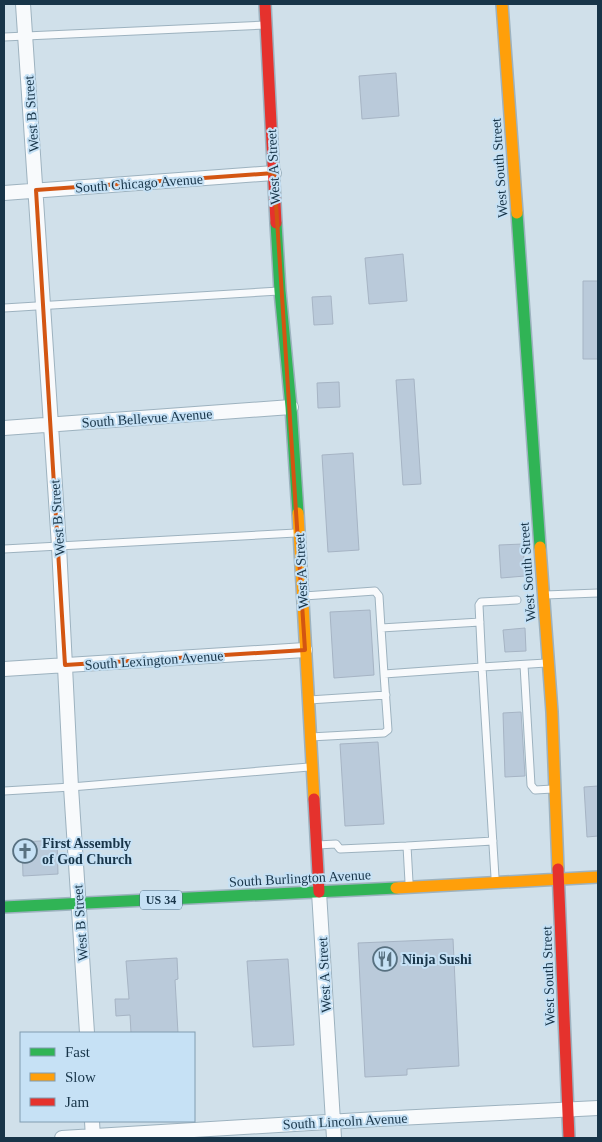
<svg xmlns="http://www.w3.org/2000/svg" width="602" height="1142" font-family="'Times New Roman',serif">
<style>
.building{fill:#bacada;stroke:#a6b4c4}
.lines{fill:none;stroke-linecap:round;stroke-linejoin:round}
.lane-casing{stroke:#9db2bf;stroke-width:9}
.street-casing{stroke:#9db2bf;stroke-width:16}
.fast-casing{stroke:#9db2bf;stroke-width:14}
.slow-casing{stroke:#9db2bf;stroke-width:14}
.jam-casing{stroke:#9db2bf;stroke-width:14}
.lane{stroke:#f8fafc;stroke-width:7}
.street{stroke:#f8fafc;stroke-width:14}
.fast{stroke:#30b455;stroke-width:11}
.slow{stroke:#ff9f0a;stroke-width:11}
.jam{stroke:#e5322d;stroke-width:11}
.marked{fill:none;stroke:#d35512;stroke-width:4;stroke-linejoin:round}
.labels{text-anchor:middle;stroke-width:4;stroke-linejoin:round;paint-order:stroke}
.shield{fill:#c6e1f5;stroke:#4c697d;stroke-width:1}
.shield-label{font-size:12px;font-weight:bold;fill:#183549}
.street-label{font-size:14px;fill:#183549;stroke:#c6e1f5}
.poi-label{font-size:14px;font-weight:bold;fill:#183549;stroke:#c6e1f5;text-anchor:start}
</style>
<rect width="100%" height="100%" fill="#d0e0ea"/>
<path class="building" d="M396,73L399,116L362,119L359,76Z
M403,254L407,301L369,304L365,258Z
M583,281H598V359H583Z
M331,296L333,324L314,325L312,297Z
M414,379L421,484L403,485L396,380Z
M339,382L340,407L318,408L317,383Z
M353,453L359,550L328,552L322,455Z
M523,544L525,576L501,578L499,545Z
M370,610L374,675L334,678L330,612Z
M525,628L526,651L505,652L503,630Z
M521,712L525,776L505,777L503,713Z
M378,742L384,824L345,826L340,744Z
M598,786V836L587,837L584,787Z
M57,840L58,874L23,876L22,842Z
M453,939L459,1066L407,1069V1075L365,1077L358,943Z
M177,958L178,979L175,980L178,1033H131L130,1015L116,1016L115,999H129L126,961Z
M288,959L294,1045L253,1047L247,961Z"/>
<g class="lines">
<g class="lane-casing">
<path id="lane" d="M4,37L265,25
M4,308L279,291
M4,549L296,533
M545,595L598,593
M304,596L375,591L379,596L381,628
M524,665L531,785L535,790L553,789
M384,674L381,628L480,622
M309,700L386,695
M310,737L384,733L388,730L384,674L482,667L479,605L481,602L517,600
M4,791L71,787L309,767
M317,845L336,844L340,849L407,846
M495,877L482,667L546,663
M409,882L407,846L493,841"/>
</g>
<g class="street-casing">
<path id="street" d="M23,4L59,546L71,787L87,1033
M4,193L274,173
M4,428L291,407
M4,669L305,650
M319,892L334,1138
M92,1121L93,1138
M62,1138L377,1119L598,1108"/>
</g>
<g class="fast-casing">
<path id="fast" d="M517,213L540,547
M276,223L280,291L291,407L298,513
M4,907L396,888"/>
</g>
<g class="slow-casing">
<path id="slow" d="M502,4L517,213
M298,513L314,799
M540,547L552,712L558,869
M396,888L598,877"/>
</g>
<g class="jam-casing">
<path id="jam" d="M265,4L276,223
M314,799L319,892
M558,869L569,1138"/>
</g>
<use href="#lane" class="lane"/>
<use href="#street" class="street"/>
<use href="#fast" class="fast"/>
<use href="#slow" class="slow"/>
<use href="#jam" class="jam"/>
</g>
<path class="marked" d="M274,173L305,650L65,665L36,190Z"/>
<defs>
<g id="church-ring" transform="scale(1.25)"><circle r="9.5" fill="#c6e1f5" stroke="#587181" stroke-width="1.5"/><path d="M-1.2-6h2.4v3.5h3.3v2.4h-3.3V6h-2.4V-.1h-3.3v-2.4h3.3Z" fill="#587181"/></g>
<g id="restaurant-ring" transform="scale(1.25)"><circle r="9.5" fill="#c6e1f5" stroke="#587181" stroke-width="1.5"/><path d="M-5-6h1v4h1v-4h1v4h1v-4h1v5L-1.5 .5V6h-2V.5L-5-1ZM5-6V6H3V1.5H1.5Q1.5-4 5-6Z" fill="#587181"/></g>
</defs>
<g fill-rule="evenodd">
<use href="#church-ring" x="25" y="851"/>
<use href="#restaurant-ring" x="385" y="959"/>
</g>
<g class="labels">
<rect class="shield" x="140" y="890.5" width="42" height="19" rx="4"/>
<g class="shield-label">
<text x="161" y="904">US 34</text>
</g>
<g class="street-label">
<text transform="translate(31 114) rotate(-94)" y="5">West B Street</text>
<text transform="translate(273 167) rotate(-93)" y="5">West A Street</text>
<text transform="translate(499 168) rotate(-94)" y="5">West South Street</text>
<text transform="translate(139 183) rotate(-4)" y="5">South Chicago Avenue</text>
<text transform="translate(147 418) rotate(-4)" y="5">South Bellevue Avenue</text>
<text transform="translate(57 518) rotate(-94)" y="5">West B Street</text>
<text transform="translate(301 571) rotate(-93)" y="5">West A Street</text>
<text transform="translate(527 572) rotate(-94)" y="5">West South Street</text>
<text transform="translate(154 660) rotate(-4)" y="5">South Lexington Avenue</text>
<text transform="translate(300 878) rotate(-3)" y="5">South Burlington Avenue</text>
<text transform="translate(80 923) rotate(-94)" y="5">West B Street</text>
<text transform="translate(324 975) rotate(-93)" y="5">West A Street</text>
<text transform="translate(548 976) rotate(-92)" y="5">West South Street</text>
<text transform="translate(345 1121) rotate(-3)" y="5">South Lincoln Avenue</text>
</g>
<g class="poi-label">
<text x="42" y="848">First Assembly<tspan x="42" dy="16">of God Church</tspan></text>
<text x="402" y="964">Ninja Sushi</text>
</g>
</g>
<rect width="602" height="1142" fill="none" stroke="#183549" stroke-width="10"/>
<rect x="20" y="1032" width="175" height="90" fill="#c6e1f5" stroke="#809cb0"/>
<rect x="30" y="1048" width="25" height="8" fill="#30b455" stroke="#809cb0"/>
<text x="65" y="1057" font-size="15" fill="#183549">Fast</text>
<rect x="30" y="1073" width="25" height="8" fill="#ff9f0a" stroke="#809cb0"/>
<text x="65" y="1082" font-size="15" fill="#183549">Slow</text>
<rect x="30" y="1098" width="25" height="8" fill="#e5322d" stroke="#809cb0"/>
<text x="65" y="1107" font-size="15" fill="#183549">Jam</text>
</svg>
